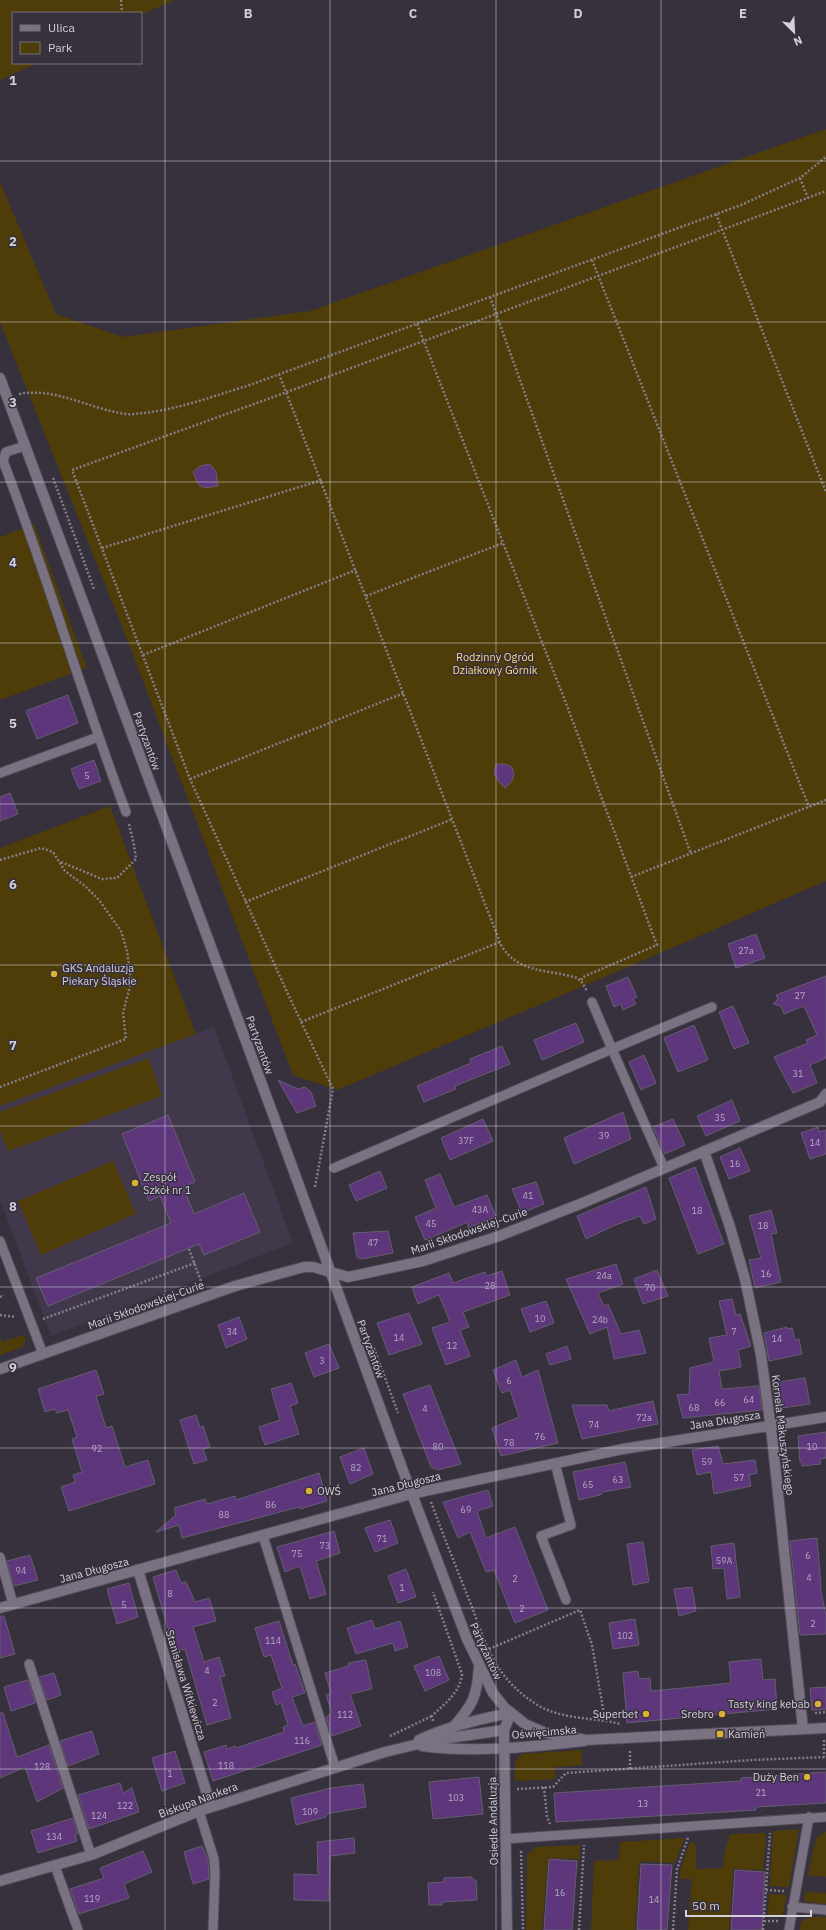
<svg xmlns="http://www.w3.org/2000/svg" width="826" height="1930" font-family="'IBM Plex Sans',sans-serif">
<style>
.built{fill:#42384c}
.green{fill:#4e3d09}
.building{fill:#5d367c;stroke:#655e6d}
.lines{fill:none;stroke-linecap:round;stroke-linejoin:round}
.service-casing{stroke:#514c56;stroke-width:11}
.minor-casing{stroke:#514c56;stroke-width:12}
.tertiary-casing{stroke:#514c56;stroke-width:12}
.path{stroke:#847e89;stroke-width:2.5;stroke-dasharray:2 2;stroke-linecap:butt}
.service{stroke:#7a7282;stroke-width:9}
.minor{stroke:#7a7282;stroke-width:10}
.tertiary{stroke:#7a7282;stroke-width:10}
.grid{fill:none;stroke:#d4d0d8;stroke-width:1;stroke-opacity:0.55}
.poi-dot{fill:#dcb233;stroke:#37303d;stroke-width:1.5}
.labels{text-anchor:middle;stroke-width:3;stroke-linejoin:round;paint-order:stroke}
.number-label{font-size:9px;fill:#b6aac1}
.park-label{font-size:11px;fill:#fedb7f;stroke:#37303d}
.street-label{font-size:11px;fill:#d4d0d8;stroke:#37303d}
.poi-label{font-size:11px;fill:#d4d0d8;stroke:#37303d;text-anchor:start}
.grid-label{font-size:13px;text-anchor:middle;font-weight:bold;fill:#d4d0d8;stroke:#37303d;stroke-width:3;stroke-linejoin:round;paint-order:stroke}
</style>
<rect width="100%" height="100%" fill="#37303d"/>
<path class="built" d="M214,1027L293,1243L51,1336L0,1200V1106Z"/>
<path class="green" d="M0,0H174L141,15V13H13V63H38L0,80Z
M826,129V881L584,986L337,1090L293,1075L127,639L0,322V182L56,314L123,337L310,311Z
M34,524L87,668L0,700V537Z
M110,806L196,1034L0,1106V848Z
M149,1058L162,1096L8,1151L0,1130V1112Z
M113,1161L136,1214L41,1255L18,1201Z
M24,1335L26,1340L22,1347L0,1355V1337L2,1342Z
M582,1750V1765L555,1767L556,1779L515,1781V1763L521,1754Z
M799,1829L789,1887L770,1886L773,1831Z
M826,1831V1877L808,1875L816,1839Z
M766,1833L763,1870L733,1869L729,1930H688L692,1879H680V1870L690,1842L695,1843L697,1869L723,1868L724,1854L730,1834Z
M685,1838L675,1863L639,1861L635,1930H591L594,1861L619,1860L620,1842Z
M580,1845V1859L548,1858L542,1930H526L527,1855L536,1847Z
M805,1892L826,1893V1904L806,1902L804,1900Z
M769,1894L787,1895L782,1917H768Z
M814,1917H826V1930H800L801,1922L807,1918Z"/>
<path class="building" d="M210,464L216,472L218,486L204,488L198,484L193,472L200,466Z
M68,695L78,723L37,739L26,711Z
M94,760L101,781L79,789L71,769Z
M496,764H505L512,767L514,773L512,781L505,788L499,782L494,773Z
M10,793L18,814L0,821V797Z
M756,934L765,958L736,968L728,944Z
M826,976V1058L810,1065L817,1083L793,1093L774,1057L808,1043L806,1040L817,1035L804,1006L784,1014L781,1006L773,1004L778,999L776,995Z
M628,977L637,997L633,999L636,1004L623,1010L621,1004L614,1007L606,986Z
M733,1006L749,1043L734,1049L719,1012Z
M576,1023L584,1042L542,1060L534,1040Z
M694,1025L708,1060L678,1072L664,1038Z
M502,1046L510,1064L455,1086L456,1089L424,1102L417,1086L471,1063L470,1059Z
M644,1055L656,1083L641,1090L629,1062Z
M278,1080L298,1089L305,1087L311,1092L316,1106L297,1113Z
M732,1100L740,1121L706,1136L697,1116Z
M623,1112L631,1139L574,1164L564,1138Z
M168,1115L195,1182L183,1187L194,1214L244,1193L260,1232L204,1255L199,1244L48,1306L36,1278L171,1223L160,1196L149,1201L122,1134Z
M483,1119L493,1141L450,1160L441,1138Z
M673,1119L685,1145L665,1154L653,1127Z
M818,1127L819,1132L826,1130V1154L810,1159L801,1133Z
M740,1148L750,1171L729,1179L720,1157Z
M695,1167L724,1244L698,1254L669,1178Z
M380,1171L387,1188L356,1201L349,1185Z
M440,1174L454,1207L487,1195L496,1217L468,1228V1222L425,1240L415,1217L436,1208L425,1180Z
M536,1182L544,1204L522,1213L512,1189Z
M646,1187L656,1219L644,1224L640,1216L613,1226L586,1239L577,1216Z
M771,1210L777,1233L771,1234L781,1282L755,1288L749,1260L761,1258L749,1216Z
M388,1231L393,1253L362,1259L357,1257L353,1233Z
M616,1264L623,1284L598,1293L604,1306L608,1304L621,1334L639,1330L646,1353L614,1359L607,1327L590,1334L566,1279Z
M657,1270L668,1296L643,1304L634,1279Z
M502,1271L510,1295L463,1312L469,1327L460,1330L470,1356L446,1365L432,1328L450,1322L439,1295L418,1304L412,1287L449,1273L453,1283L485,1272L487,1276Z
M732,1299L736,1315L740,1314L751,1346L738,1350L741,1367L719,1371L722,1389L759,1386L762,1410L683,1418L677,1395L689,1394L690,1368L714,1362L709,1338L727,1335L719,1301Z
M546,1301L554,1323L530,1332L521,1309Z
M409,1313L422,1344L389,1355L377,1323Z
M239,1317L247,1339L226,1348L218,1325Z
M787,1327V1329L792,1328L795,1340L799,1339L802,1354L769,1361L764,1333Z
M329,1344L339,1368L314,1377L305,1353Z
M567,1346L571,1359L550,1365L546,1354Z
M516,1360L522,1377L538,1370L558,1443L501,1456L492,1428L519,1417L510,1390L502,1393L493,1370Z
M96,1370L104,1394L96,1396L106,1428L112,1426L125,1467L148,1460L155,1484L69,1511L61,1487L75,1482L73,1475L82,1472L72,1439L77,1437L68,1410L57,1413L55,1409L45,1412L38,1389Z
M805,1378L810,1404L775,1409L772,1383Z
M291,1383L298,1403L290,1406L299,1434L265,1445L259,1427L280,1420L271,1389Z
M430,1385L461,1464L438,1470L431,1467L403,1394Z
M653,1401L658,1424L582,1439L572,1405H607L609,1411Z
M196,1415L200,1427L203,1426L210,1447L203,1449L207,1460L194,1464L180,1420Z
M826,1432V1458L820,1459L821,1464L802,1466V1462H800L798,1436Z
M718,1446L723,1464L755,1460L757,1473L749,1475L751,1486L714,1494L711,1472L697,1475L692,1450Z
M364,1448L373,1474L350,1484L340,1457Z
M625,1462L631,1487L603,1492L600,1495L579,1500L573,1472Z
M319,1473L327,1501L300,1509L299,1507L182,1538L179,1525L156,1532L176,1515L174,1508L205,1499L207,1504L235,1496L236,1500Z
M488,1490L493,1506L477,1511L486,1538L515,1527L548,1610L515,1623L494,1570L486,1572L470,1532L458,1538L443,1502Z
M390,1520L398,1543L375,1552L365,1528Z
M334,1531L340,1553L316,1561L326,1594L310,1599L300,1566L285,1572L277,1547Z
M817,1538L821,1586H820L826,1616V1634L800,1635L790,1541Z
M643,1542L649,1582L633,1585L627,1544Z
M734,1543L740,1597L727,1599L724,1568L713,1569L711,1546Z
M30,1555L38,1580L14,1586L7,1561Z
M406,1569L416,1597L398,1603L388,1576Z
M176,1570L181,1583L186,1582L195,1602L209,1598L216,1621L193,1627L204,1662L219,1657L225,1676L220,1677L231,1718L207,1725L185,1649L175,1652L153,1577Z
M129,1583L138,1617L117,1624L107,1589Z
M692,1587L696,1611L679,1616L674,1589Z
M0,1616H4L15,1654L0,1658Z
M635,1619L639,1645L613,1649L609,1623Z
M372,1620L375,1629L400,1621L408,1647L395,1651L393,1643L356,1654L347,1628Z
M279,1621L293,1665L295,1664L305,1693L292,1697L303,1726L315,1722L322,1745L213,1781L204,1752L226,1745L227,1749L235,1746L236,1748L284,1732L283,1727L288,1725L281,1703L276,1705L272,1692L282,1688L271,1655L264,1657L255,1628Z
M439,1656L449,1680L425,1691L414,1666Z
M761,1659L763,1680L775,1679L777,1709L627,1723L623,1673L638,1671L639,1679L650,1678L651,1691L693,1687L731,1683L729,1662Z
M366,1660L372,1689L350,1694L361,1726L332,1736L326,1717L332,1713L326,1695L331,1693L325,1673L349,1666L348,1663Z
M54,1673L61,1695L47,1700L39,1677Z
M28,1680L35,1703L11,1711L4,1687Z
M826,1687V1709L812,1710L810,1688Z
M0,1713H3L17,1757L49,1745L63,1788L37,1802L25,1767L0,1778Z
M92,1731L99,1754L68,1766L60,1741Z
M175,1751L185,1783L162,1791L152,1758Z
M826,1772V1803L756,1807V1810L556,1822L554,1793L741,1781V1778Z
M479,1777L483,1814L433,1819L429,1782Z
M120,1783L123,1793L132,1788L139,1812L89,1829L78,1795Z
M363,1784L366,1807L326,1814V1817L296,1825L291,1798L331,1788Z
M73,1818L78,1834H75L77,1841L38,1853L31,1831Z
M354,1838L355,1853L330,1856L329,1901L294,1900V1874L318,1875L317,1842Z
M202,1846L208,1860L209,1879L193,1884L184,1852Z
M143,1851L152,1872L124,1884L129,1898L79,1914L70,1889L104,1878L100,1868Z
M549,1859L577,1861L572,1930H544Z
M641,1864L672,1865L667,1930H637Z
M735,1870L765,1872L762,1930H731Z
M472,1877V1880H476L477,1900L442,1902V1905H429L428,1883L444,1882V1878Z"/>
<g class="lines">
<g class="service-casing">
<path id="service" d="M25,446L6,452L3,461C48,577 82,696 126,812
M0,773L98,737
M592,1002L612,1049L712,1007
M334,1168L612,1049L664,1168
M0,1241L43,1354
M555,1463L571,1525L541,1536L566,1600
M263,1536L335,1767
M0,1557L13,1604
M29,1664L91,1855
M199,1811L214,1859L215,1873L213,1930
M505,1839L826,1817
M55,1866L78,1930
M792,1907L826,1910
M789,1930L809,1817"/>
</g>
<g class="minor-casing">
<path id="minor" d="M704,1151L730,1227L745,1279L761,1355L772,1437L803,1729
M0,1369L235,1286L304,1267H313L348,1277L423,1261L499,1236L585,1202L820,1102L826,1094
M138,1570L211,1807
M0,1608L411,1494L623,1449L826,1417
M454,1726C473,1705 477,1696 479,1667
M419,1740C449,1726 479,1719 511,1713
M422,1746C475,1753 531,1747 584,1741
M0,1881L91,1855L199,1811L385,1752L435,1740L504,1730
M507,1930L504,1730L511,1713"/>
</g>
<g class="tertiary-casing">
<path id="tertiary" d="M0,378L274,1117L402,1468L467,1639L493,1693L505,1708L525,1724L546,1733L586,1740L826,1728"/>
</g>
<path class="path" d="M121,0L122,13
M800,178L808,198
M716,214L826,492
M592,260L809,807
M490,297L691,854
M417,324L564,698L657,945L583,977L581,981
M279,374L501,945C518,974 549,969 577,978L581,981L587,991
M19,394C56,387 89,409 126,414C132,415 138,413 144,413C180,409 213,396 247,386L741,205L800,178L826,157
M53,478L94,589
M102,548L322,480
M366,596L503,543
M143,655L356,570
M190,779L404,693
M0,860L41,848L53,852L65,871L85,886L99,900L121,931L127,951L131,982L123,1013L126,1039L0,1087
M61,862L102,879L117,878L136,859L134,845L129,824
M631,877L826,800
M245,902L453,819
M301,1022L500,942
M315,1187L333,1089L287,992L190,779L72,470L287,392L826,191
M189,1249L202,1284
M0,1297L4,1295
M0,1315L16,1317
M43,1319L195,1263
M374,1348L398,1413
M431,1502C444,1537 458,1572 472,1607C479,1626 486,1648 497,1665C507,1682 523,1697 541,1707C566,1720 594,1717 620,1724
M489,1649L580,1610L592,1645L605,1720
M815,1713L826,1712
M433,1721L432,1716C445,1703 460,1693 462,1674L433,1592
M390,1736L432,1716
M824,1740V1757
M630,1769V1751
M544,1787L547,1817L550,1824
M517,1789L553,1787L566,1773L752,1760L826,1757
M521,1851L523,1930
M766,1890L784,1891
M764,1921H779
M579,1930L584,1845
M673,1930L677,1869L688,1838
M763,1930L770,1833"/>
<use href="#service" class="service"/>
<use href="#minor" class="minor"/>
<use href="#tertiary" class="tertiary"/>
</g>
<path class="grid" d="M165,0V1930M330,0V1930M496,0V1930M661,0V1930M0,161H826M0,322H826M0,482H826M0,643H826M0,804H826M0,965H826M0,1126H826M0,1287H826M0,1448H826M0,1608H826M0,1769H826"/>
<g class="poi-dot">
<circle cx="54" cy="974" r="4"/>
<circle cx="135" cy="1183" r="4"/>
<circle cx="309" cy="1491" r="4"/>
<circle cx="818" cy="1704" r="4"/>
<circle cx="646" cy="1714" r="4"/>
<circle cx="722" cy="1714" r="4"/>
<rect x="716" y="1730" width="8" height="8" rx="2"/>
<circle cx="807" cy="1777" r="4"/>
</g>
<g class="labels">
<g class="number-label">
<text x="87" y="779">5</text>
<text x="746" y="954">27a</text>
<text x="800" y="999">27</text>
<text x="798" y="1077">31</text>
<text x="720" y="1121">35</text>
<text x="604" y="1139">39</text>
<text x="466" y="1144">37F</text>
<text x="815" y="1146">14</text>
<text x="735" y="1167">16</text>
<text x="528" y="1199">41</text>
<text x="480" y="1213">43A</text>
<text x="697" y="1214">18</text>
<text x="431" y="1227">45</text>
<text x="763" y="1229">18</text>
<text x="373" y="1246">47</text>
<text x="766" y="1277">16</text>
<text x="604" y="1279">24a</text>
<text x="490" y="1289">28</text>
<text x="650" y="1291">70</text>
<text x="540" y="1322">10</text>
<text x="600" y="1323">24b</text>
<text x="232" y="1335">34</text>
<text x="734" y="1335">7</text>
<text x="399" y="1341">14</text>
<text x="777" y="1342">14</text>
<text x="452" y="1349">12</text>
<text x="322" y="1364">3</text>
<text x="509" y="1384">6</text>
<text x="749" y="1403">64</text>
<text x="720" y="1406">66</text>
<text x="694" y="1411">68</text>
<text x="425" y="1412">4</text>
<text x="644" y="1421">72a</text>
<text x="594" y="1428">74</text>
<text x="540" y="1440">76</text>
<text x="509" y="1446">78</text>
<text x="438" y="1450">80</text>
<text x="812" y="1450">10</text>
<text x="97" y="1452">92</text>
<text x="707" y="1465">59</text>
<text x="356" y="1471">82</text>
<text x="739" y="1481">57</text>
<text x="618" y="1483">63</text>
<text x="588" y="1488">65</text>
<text x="271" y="1508">86</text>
<text x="466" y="1513">69</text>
<text x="224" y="1518">88</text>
<text x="382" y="1542">71</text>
<text x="325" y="1549">73</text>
<text x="297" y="1557">75</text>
<text x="808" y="1559">6</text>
<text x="724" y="1564">59A</text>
<text x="21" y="1574">94</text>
<text x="809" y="1581">4</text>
<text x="515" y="1582">2</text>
<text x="402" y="1591">1</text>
<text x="170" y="1597">8</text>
<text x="124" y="1608">5</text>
<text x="522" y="1612">2</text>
<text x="813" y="1627">2</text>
<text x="625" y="1639">102</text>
<text x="273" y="1644">114</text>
<text x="207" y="1674">4</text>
<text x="433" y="1676">108</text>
<text x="215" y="1706">2</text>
<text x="345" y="1718">112</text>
<text x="302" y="1744">116</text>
<text x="226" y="1769">118</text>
<text x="42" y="1770">128</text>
<text x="170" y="1777">1</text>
<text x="761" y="1796">21</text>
<text x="456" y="1801">103</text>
<text x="643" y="1807">13</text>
<text x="125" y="1809">122</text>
<text x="310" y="1815">109</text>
<text x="99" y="1819">124</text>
<text x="54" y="1840">134</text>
<text x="560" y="1896">16</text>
<text x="92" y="1902">119</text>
<text x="654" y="1903">14</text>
</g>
<g class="park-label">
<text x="495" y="661">Rodzinny Ogród<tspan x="495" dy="13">Działkowy Górnik</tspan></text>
</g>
<g class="street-label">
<text transform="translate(147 741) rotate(70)" y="4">Partyzantów</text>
<text transform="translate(260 1045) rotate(70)" y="4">Partyzantów</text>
<text transform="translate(469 1231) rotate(-19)" y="4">Marii Skłodowskiej-Curie</text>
<text transform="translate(146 1305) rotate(-20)" y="4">Marii Skłodowskiej-Curie</text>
<text transform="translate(371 1349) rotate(70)" y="4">Partyzantów</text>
<text transform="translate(725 1420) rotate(-9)" y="4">Jana Długosza</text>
<text transform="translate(783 1435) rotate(83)" y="4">Kornela Makuszyńskiego</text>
<text transform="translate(406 1484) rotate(-14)" y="4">Jana Długosza</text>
<text transform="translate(94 1570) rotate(-15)" y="4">Jana Długosza</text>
<text transform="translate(486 1651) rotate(65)" y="4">Partyzantów</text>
<text transform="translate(186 1685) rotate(73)" y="4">Stanisława Witkiewicza</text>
<text transform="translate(544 1732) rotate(-5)" y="4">Oświęcimska</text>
<text transform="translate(198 1800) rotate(-20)" y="4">Biskupa Nankera</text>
<text transform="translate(493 1821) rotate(-91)" y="4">Osiedle Andaluzja</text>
</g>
<g class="poi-label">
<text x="62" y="972">GKS Andaluzja<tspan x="62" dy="13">Piekary Śląskie</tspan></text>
<text x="143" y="1181">Zespół<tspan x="143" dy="13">Szkół nr 1</tspan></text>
<text x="317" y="1495">OWŚ</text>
<text x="810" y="1708" text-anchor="end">Tasty king kebab</text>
<text x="638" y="1718" text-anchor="end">Superbet</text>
<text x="714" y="1718" text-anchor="end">Srebro</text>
<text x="728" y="1738">Kamień</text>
<text x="799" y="1781" text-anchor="end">Duży Ben</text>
</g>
</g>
<g class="grid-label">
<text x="248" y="18">B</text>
<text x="413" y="18">C</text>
<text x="578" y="18">D</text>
<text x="743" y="18">E</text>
<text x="13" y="85">1</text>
<text x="13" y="246">2</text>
<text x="13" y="407">3</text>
<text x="13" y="567">4</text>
<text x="13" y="728">5</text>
<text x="13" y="889">6</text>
<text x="13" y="1050">7</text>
<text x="13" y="1211">8</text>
<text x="13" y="1372">9</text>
</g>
<rect x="12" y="12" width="130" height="52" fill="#37303d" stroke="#76707b"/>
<rect x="20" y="25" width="20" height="6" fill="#7a7282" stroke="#76707b"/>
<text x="48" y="32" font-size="12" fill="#d4d0d8">Ulica</text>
<rect x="20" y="42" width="20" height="12" fill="#4e3d09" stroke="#76707b"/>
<text x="48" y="52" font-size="12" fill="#d4d0d8">Park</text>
<g transform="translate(794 32) rotate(156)" stroke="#37303d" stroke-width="3" paint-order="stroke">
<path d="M0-3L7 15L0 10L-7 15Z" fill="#d4d0d8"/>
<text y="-6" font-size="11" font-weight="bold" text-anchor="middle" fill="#d4d0d8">N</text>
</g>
<path d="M686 1910v6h125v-6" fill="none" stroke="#d4d0d8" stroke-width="2"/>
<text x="692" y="1910" font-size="12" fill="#d4d0d8" stroke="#37303d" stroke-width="3" paint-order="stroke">50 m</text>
</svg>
